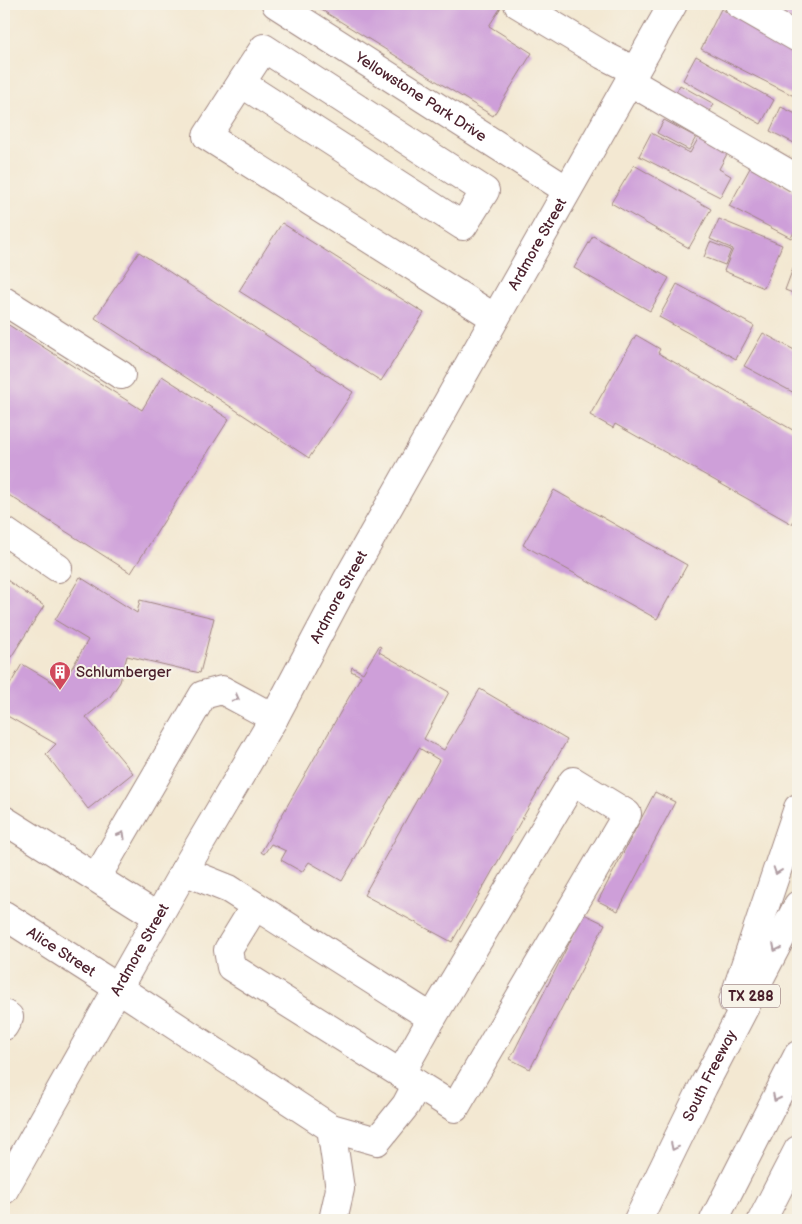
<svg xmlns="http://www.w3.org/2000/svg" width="802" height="1224" font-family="'Balsamiq Sans',sans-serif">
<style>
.building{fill:#ce9fd9}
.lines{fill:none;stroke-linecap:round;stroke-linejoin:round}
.minor-casing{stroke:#9e847e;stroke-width:30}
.highway-casing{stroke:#9e847e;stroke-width:30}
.minor{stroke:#fff;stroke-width:28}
.highway{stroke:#fff;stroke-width:28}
.oneway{stroke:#ae9aa0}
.labels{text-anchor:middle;stroke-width:4;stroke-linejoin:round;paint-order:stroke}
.shield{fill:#f7f3e8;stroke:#7e5f64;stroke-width:1}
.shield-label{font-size:14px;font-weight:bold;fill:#4a1f2b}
.street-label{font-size:15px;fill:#4a1f2b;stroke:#f7f3e8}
.poi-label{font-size:15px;fill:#4a1f2b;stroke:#f7f3e8;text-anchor:start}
</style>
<rect width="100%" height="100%" fill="#f7f3e8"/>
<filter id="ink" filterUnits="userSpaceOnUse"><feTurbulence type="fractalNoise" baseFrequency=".02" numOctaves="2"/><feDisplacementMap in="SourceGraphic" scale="10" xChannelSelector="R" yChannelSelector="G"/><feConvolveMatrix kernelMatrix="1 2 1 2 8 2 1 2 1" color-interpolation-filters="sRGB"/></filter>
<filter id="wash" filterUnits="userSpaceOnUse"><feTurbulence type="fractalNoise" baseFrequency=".0096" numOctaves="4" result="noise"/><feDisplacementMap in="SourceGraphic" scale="20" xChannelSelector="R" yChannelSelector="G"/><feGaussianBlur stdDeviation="1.12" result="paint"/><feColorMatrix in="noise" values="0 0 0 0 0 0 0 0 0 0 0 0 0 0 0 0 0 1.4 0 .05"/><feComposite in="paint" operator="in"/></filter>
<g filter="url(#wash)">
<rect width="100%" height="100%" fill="#f3e8d2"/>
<g id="blocks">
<path class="building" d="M312,4H503L489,26L532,53L493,116Z
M764,4H798V25Z
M721,9L798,47V98L701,49Z
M696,56L774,100L761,124L683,80Z
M680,85L714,104L708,115L674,96Z
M781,107L798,115V145L770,131Z
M664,120L696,137L689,150L657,133Z
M651,133L690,153L699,137L728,152L719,169L731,176L720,197L639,156Z
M634,165L711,209L689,248L611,203Z
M750,168L798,194V224L791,238L729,206Z
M719,219L782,245L764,288L724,271L733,249L710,239Z
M282,223L424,313L381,381L239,291Z
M593,236L669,278L650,311L574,268Z
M710,242L731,250L725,265L704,257Z
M139,252L353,392L309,458L95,318Z
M798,255V295L785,290Z
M677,284L754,326L736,359L659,317Z
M4,322L142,410L162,376L229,419L131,573L4,492Z
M763,333L798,352V395L744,366Z
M636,335L660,349L658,353L798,433V513L792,524L615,424L613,428L590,415Z
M554,490L687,565L657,619L523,545Z
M80,577L137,613L140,600L214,618L200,673L127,656L120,682L110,697L86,717L133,773L88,809L46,754L56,744L4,714V695L22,664L61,687L88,640L55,620Z
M4,578L44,606L4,668Z
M379,646L381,647L379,652L449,692L424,739L444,750L480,689L567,740L452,942L364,895L439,760L419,748L342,881L309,862L302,872L281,860L286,851L271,844L264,854L261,852L361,676L351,671L352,667L363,673Z
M655,792L675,802L618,911L598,901Z
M584,914L605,924L530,1069L510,1059Z"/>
</g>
</g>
<g filter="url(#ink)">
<use href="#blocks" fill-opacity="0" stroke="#9e847e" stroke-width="1"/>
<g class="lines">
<g class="minor-casing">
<g id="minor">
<path id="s1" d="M276,4L567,190"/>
<path d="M518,4L603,55L635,71"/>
<path d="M739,4L798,38"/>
<path d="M629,81L798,179"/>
<path d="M241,83L264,48L485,191L463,226L241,83L207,136L495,318"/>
<path d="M4,301L121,375"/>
<path d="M4,531L58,568"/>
<path d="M4,820L158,917"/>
<path d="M184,871L229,889L432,1018L573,781L627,814L455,1108L231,967L228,950L255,906"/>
<path d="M97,877L203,695L222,690L274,718"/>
<path id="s2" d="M4,915L118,988L331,1128L340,1189L333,1220"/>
<path d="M4,1014L9,1017L4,1026"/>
<path d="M401,1073L432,1018"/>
<path d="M331,1128L377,1141L406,1105L417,1084"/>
<path id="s3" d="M4,1190L184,871L274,718L346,582L673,4"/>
</g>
</g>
<g class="highway-casing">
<g id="highway">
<path d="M733,1001L798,808"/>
<path id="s4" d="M638,1220L703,1087L798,905"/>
<path d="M714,1220L798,1055"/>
<path d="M762,1220L798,1150"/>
</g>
</g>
<use href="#minor" class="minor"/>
<use href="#highway" class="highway"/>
</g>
<defs><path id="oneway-chevron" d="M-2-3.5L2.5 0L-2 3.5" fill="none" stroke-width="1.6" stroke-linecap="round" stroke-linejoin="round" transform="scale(1.25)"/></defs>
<g class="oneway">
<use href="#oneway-chevron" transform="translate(236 698) rotate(28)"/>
<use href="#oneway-chevron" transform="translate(122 835) rotate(-60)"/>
<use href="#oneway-chevron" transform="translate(777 871) rotate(109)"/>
<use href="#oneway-chevron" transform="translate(776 948) rotate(117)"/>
<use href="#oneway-chevron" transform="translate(776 1098) rotate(117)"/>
<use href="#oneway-chevron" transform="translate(674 1147) rotate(116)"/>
</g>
</g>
<defs>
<g id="building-pin" transform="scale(1.125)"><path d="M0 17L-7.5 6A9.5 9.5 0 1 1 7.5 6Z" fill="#d1495b" stroke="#f7f3e8"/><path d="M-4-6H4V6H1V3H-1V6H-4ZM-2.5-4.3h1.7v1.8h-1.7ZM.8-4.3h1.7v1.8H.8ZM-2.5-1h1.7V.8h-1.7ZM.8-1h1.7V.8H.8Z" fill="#fff"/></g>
</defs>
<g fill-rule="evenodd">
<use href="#building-pin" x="60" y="672"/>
</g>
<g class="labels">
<rect class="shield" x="722" y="984.5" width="58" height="23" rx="4"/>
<g class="shield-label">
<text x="751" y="1001">TX 288</text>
</g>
<g class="street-label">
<text dy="5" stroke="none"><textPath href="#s1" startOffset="172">Yellowstone Park Drive</textPath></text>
<text dy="5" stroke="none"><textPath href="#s3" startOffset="1086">Ardmore Street</textPath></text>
<text dy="5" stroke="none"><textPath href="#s3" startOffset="681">Ardmore Street</textPath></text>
<text dy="5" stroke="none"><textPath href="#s3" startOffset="276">Ardmore Street</textPath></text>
<text dy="5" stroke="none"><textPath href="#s2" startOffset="68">Alice Street</textPath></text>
<text dy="5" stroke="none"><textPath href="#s4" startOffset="161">South Freeway</textPath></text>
</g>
<g class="poi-label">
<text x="76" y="677">Schlumberger</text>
</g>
</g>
<rect width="802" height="1224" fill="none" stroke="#f7f3e8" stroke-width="20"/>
</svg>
